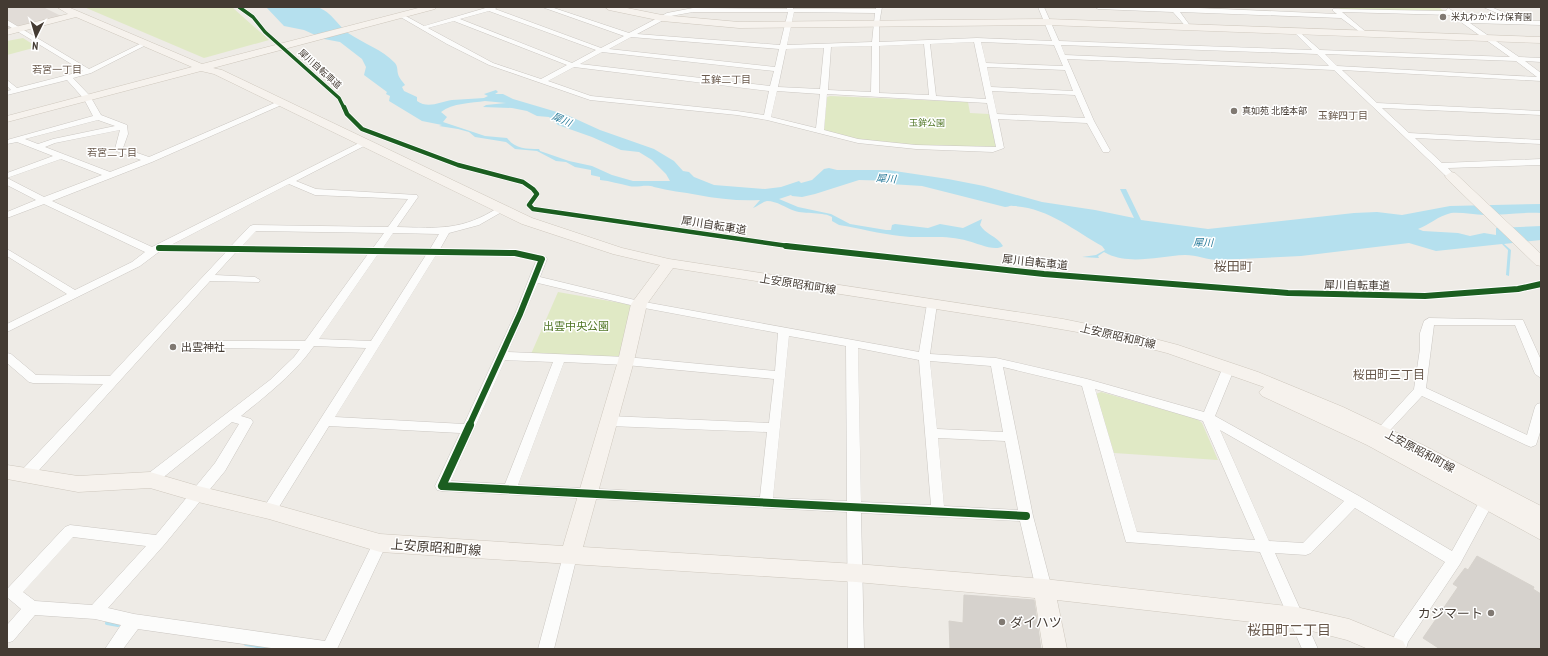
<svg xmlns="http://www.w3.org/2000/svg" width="1548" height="656" font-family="'PT Sans Narrow','Noto Sans JP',sans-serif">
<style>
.industrial{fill:#e1dcd7}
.green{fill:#e0e9c5}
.water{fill:#b5e0ee;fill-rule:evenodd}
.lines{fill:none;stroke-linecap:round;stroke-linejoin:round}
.stream{stroke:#b5e0ee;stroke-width:4}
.building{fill:#d6d2cd;stroke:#d6d2cc}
.street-casing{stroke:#cbc7c2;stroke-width:1}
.secondary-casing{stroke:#cfc8be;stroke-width:1}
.street{fill:#fcfcfb;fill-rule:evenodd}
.secondary{fill:#f6f2ed;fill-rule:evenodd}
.cycleway-far3-casing{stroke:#fff;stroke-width:5}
.cycleway-far2-casing{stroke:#fff;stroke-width:6}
.cycleway-far1-casing{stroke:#fff;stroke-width:8}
.cycleway-casing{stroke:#fff;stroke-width:10}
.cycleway-far3{stroke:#1b5e20;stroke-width:3.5}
.cycleway-far2{stroke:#1b5e20;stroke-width:4.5}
.cycleway-far1{stroke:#1b5e20;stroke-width:6}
.cycleway{stroke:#1b5e20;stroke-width:8}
.poi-dot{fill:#807972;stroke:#fff;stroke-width:1.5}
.labels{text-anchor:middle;stroke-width:3;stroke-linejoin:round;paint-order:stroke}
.far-poi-label{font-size:9px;fill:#443b33;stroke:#fff;text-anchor:start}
.far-street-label{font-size:9px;fill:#443b33;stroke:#fff}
.far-park-label{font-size:9px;fill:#507626;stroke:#fff}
.far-neighbourhood-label{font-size:10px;fill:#67574a;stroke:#fff}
.far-water-label{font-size:10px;font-style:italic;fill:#277a99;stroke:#fff}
.street-label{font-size:11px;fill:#443b33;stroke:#fff}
.park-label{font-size:11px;fill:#507626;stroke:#fff}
.poi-label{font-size:11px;fill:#443b33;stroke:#fff;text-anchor:start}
.neighbourhood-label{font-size:12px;fill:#67574a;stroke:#fff}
.quarter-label{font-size:13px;fill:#67574a;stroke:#fff}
.near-street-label{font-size:13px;fill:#443b33;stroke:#fff}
.near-poi-label{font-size:13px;fill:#443b33;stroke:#fff;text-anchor:end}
.near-neighbourhood-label{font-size:14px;fill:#67574a;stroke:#fff}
</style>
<rect width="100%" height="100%" fill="#eeebe6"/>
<path class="industrial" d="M7,7H43L61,16L7,30Z"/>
<path class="green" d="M84,7H232L269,40L204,58Z
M1336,7H1438L1446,12L1341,9Z
M23,38L37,47L7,55V41Z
M830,96L968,102L970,113L989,114L996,147L992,148L916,146L859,140L824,131L827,97Z
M558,292L632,305L619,358L531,354Z
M1101,392L1197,419L1202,423L1218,460L1114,453L1096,394Z"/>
<path class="water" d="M266,7C282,7 299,5 315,7C330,9 337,25 348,33C364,44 382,49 395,63C398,67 397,70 398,74C399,78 403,82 405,85L402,87L404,91L417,97V101C428,109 440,102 452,100C463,99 474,99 484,98L488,96L484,94L496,90L498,92L495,94H503L513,99L567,115L600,130L654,149L674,161L683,171L689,172L694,177L714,185L765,189L781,187L799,181L801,183L812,180L824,169L829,168L837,170H888L948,179L984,186L1042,202L1095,210L1134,218L1120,189H1126L1141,220L1208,229L1354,213L1377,212L1402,215L1450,206L1541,204V213C1522,212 1504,215 1485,215C1474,215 1462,212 1451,213C1438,216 1429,225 1418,229L1423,231L1458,233L1470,236L1484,233L1496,235V228L1541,226V240L1504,244L1511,250L1509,276L1506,275L1508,250L1502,244L1436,251L1409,243L1301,256L1219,260C1207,260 1197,255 1185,255C1158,256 1128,266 1104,252L1098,256L1099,258L1082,257L1096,255L1105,250L1102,246C1075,231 1047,207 1013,206C1009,205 1009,207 1005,207L922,186L890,184L896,182L894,181L859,180L815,194L802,197L792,196L791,195L779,199L798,207L831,214L850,224L886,230H891L892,225L895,224L928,228L940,224L963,228L982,219L980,225C985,234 997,236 1003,246C995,252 977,243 968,241C945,234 923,239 900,236C880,234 859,228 839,225L832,221V217C825,212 804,214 795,211C786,208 777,201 767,201C762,202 758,206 753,208L760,200C739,201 718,199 698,195C683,192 669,191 654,187C646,184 637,188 629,186C620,184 610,181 600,180V177L591,175V170L575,167L566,162L556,161L537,151L515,149L506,142L475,137L469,132L458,129L439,126L442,125L422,121L389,101L390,96L386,94L387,92L364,75L366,67L362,59L340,42L324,39L304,30L284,26ZM485,101L506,103L486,105L483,107L512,108L527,111L537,116L549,117L558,125L592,137L621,150L639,152L652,160L666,174L670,181H633L612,175L592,166L569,161L540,151L539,149C526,149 515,149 507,138L485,136L443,122L447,117L441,112C452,103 472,103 485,101Z"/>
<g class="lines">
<path class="stream" d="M107,623L118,625
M246,644L274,649"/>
</g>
<path class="building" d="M1477,556L1534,587L1533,589L1541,594V649H1440L1423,638L1458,587L1453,584L1465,568L1468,570Z
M964,595L1034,600L1041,649H950L949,621L963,623Z"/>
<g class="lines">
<g class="street-casing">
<path id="street" d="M489,7H498L495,9L601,48L624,36L542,7H551L629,33L667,13L693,8L787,9V7H793V9H876V7H882L879,24V42L977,38L1052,41L1038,7H1044L1059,41L1312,50L1294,32V30L1296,29L1320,50L1510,57L1451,15L1342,12L1366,32L1367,33L1364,35L1341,18L1180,12L1191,27L1188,29L1173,12L1098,9L1095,7H1176L1337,14L1333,11V9L1446,11L1448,8L1465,19L1513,20L1483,7H1491L1519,19L1520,21H1541V25L1470,23L1519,57L1541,58V62L1525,61L1541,73V81L1342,70L1377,103L1541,111V115L1382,108L1409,133L1541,140V144L1415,138L1442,163L1541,159V165L1448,168L1455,176L1451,179L1448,178L1334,70L1067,59L1094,121L1110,150L1109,152H1103L1087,123L998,119L1004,148L993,152L916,149L858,143L767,120L737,115L590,100L489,65L447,44L397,15L402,14L424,26ZM489,11L596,50L572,63L460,19ZM693,12H788L780,45L637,34L671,16ZM794,12L875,13L872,42L787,45ZM454,21L567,65L541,79L493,63L428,28ZM631,37L779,49L775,67L609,49ZM974,42L986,99L936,96L930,44ZM981,42L1054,45L1063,66L986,63ZM924,44L929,95L879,93V46ZM1061,45L1317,54L1329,66L1065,55ZM872,46L871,92L828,90L831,47ZM824,48L820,89L778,87L786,49ZM602,52L774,71L770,86L580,64ZM1325,54L1516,61L1537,77L1337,66ZM574,67L769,91L764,115L737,111L591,96L548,81ZM987,67L1065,70L1073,91L991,87ZM777,91L820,94L816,128L771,117ZM992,91L1075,95L1085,118L997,114ZM827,94L987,103L996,147L916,145L858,139L824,130Z
M7,20L89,69L142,43H146V45L91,73L73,78L90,96L101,115L127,125L128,134L123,148L149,157L279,101L286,103L152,162L52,201L152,247L363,141L367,143L366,145L296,181L316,189L417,195L418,197L397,227C439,228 462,231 499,207L502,206L507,209L479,225L449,233L440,249L515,250L546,257L547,259L540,277L639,301L919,352L927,304L932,301L937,304L930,354L996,358L1087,379L1204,412L1223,367L1229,363L1235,367L1215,416L1359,496L1452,551L1482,497L1487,496L1492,497L1494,501L1460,564L1408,642L1406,649H1390L1395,634L1445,562L1355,508L1311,553L1306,555L1275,553L1318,649H1302L1260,552L1126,542L1082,386L1003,367L1033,516L1052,589L1049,594L1044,596L1039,594L1036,589L1020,521L861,513L864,649H848L847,512L442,491L437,490L435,486L460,433L329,426L274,515L269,517L264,515L262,511L264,507L366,348L314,346C294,374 268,394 241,416L251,419L253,422L225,471L164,545L108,608L134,614L325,641L375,539L380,537L385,539L387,543L337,649H278L138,629L123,649H105L121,625L95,619L35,615L13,641L7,643V625L21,609L8,598V588L65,527L70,525L156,535L215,463L239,424L232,422L155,484L150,485L145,484L143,480L145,476L270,380L294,357L300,349L206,348L202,347L200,344L202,341H305L368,254L236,252L215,275L255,277L260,280L259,282L210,281L31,479L26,480L21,479L19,475L21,471L103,384L33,383L29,382L7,363V353L11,354L36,375L110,376L226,252L160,251L140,266L7,332V324L67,294L7,256V249L75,290L132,262L145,252L44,204L7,218V212L36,200L7,185V173L53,156L17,142L7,144V140L93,116L84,99L67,80L7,95V91L11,90L7,86V80L17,88L83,71L7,25ZM98,120L115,126L53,139L38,144L25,139ZM120,130L115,149L116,151L141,160L110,172L45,147L55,143ZM61,159L102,175L44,197L7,178ZM289,184L315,195L408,199L388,227L253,225L250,226L231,246L171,245ZM256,231L384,233L373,248L242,246ZM393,233L439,234L430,249L383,248ZM378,254L426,255L371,341L319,339ZM436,255L515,256L536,261L515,314L464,424L335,417ZM538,283L639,307L778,333L775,371L626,357L508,352ZM789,336L846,346L847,501L773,498ZM858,348L919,360L931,505L861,502ZM505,360L553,362L505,484L451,481ZM930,361L991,366L1003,432L937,429ZM564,362L626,365L774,379L769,423L609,416L605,418L603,421L605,424L609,426L767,432L760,497L518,485ZM1095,389L1203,421L1255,540L1137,532ZM1220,430L1344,501L1303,543L1269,541ZM938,438L1005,441L1018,510L944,506ZM73,537L146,546L92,605L35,601L23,592Z
M1429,318L1523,320L1541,360V378L1535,374L1515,325H1434L1426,388L1527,435L1535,407L1537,404L1541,403V429L1536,445L1531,447L1526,445L1422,396L1380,441L1376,443L1372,441L1370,438L1372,435L1414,389L1420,349V333L1424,321Z
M570,550L575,552L577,556L554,649H538L563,556L565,552Z"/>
</g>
<g class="secondary-casing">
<path id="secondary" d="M57,7H68L202,64L422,7H436L435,9L213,68L222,70L532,218L622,248L669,259L1063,319L1136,334L1178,345L1258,372L1343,407L1425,446L1541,506V540L1367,445L1262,396L1259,392L1264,387L1167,353L1100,336L1026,323L673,268L647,304L634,361L583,547L856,564L1044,579L1296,607L1349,619L1403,641L1407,649H1368L1347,640L1296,627L1057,600L1067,649H1043L1035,598L856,582L380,552L269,519L198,502L150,488L78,492L7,479V465L78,476L150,472L198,486L269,503L380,534L563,546L618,361L631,304L660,265L613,254L522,224L214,74L201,71L7,122V116L192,67L76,17L7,35V29L68,14Z
M605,7H622L662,15L739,22L1047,19L1541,37V43L1047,25L739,28L662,21L609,10Z
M1451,172L1455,173L1541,254V266L1536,265L1447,179L1445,176Z"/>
</g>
<use href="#street" class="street"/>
<use href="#secondary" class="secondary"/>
<g class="cycleway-far3-casing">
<path id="cycleway-far3" d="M239,7L253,17L265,32L339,98L344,108"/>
</g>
<g class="cycleway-far2-casing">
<path id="cycleway-far2" d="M344,107L347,114L362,129L458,165L523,182L533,189L537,194L529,205L533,209L795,247"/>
</g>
<g class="cycleway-far1-casing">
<path id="cycleway-far1" d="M786,246L1044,274L1288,293L1425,296L1518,289L1541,284
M159,248L515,253L542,259L520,314L469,426"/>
</g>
<g class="cycleway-casing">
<path id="cycleway" d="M470,425L442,486L1026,516"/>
</g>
<use href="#cycleway-far3" class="cycleway-far3"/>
<use href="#cycleway-far2" class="cycleway-far2"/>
<use href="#cycleway-far1" class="cycleway-far1"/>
<use href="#cycleway" class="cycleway"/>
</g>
<g class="poi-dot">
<circle cx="1443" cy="17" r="4"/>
<circle cx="1234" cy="111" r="4"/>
<circle cx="173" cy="347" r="4"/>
<circle cx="1491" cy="613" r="4"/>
<circle cx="1002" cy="622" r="4"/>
</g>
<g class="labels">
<g class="far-poi-label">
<text x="1451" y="20">米丸わかたけ保育園</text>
<text x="1242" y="114">真如苑 北陸本部</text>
</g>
<g class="far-street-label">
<text transform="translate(320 69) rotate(42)" y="3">犀川自転車道</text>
</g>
<g class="far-park-label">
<text x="927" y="126">玉鉾公園</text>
</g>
<g class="far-neighbourhood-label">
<text x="57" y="73">若宮一丁目</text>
<text x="726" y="83">玉鉾二丁目</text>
<text x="1343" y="119">玉鉾四丁目</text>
<text x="112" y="156">若宮二丁目</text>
</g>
<g class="far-water-label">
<text transform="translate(562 119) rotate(23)" y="4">犀川</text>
<text transform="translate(886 178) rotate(4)" y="4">犀川</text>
<text transform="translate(1203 242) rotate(1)" y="4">犀川</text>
</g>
<g class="street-label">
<text transform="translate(714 225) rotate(9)" y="4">犀川自転車道</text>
<text transform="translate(1035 262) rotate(6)" y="4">犀川自転車道</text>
<text transform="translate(798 284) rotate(9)" y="4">上安原昭和町線</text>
<text transform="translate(1357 285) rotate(1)" y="4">犀川自転車道</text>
<text transform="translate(1118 336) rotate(13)" y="4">上安原昭和町線</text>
<text transform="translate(1420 451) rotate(28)" y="4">上安原昭和町線</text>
</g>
<g class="park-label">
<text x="576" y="330">出雲中央公園</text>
</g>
<g class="poi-label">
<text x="181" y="351">出雲神社</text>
</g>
<g class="neighbourhood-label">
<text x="1389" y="379">桜田町三丁目</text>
</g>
<g class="quarter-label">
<text x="1233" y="271">桜田町</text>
</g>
<g class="near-street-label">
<text transform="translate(436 547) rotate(4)" y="5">上安原昭和町線</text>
</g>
<g class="near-poi-label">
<text x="1483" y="618">カジマート</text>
<text x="1010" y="627" text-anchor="start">ダイハツ</text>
</g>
<g class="near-neighbourhood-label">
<text x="1289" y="635">桜田町二丁目</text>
</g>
</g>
<rect width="1548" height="656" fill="none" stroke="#443b33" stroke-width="16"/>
<g transform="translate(36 36) rotate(185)" stroke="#ffffff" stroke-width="3" paint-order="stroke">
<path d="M0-3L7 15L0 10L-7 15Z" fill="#443b33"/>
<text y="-6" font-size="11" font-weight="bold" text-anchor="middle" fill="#443b33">N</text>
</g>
</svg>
